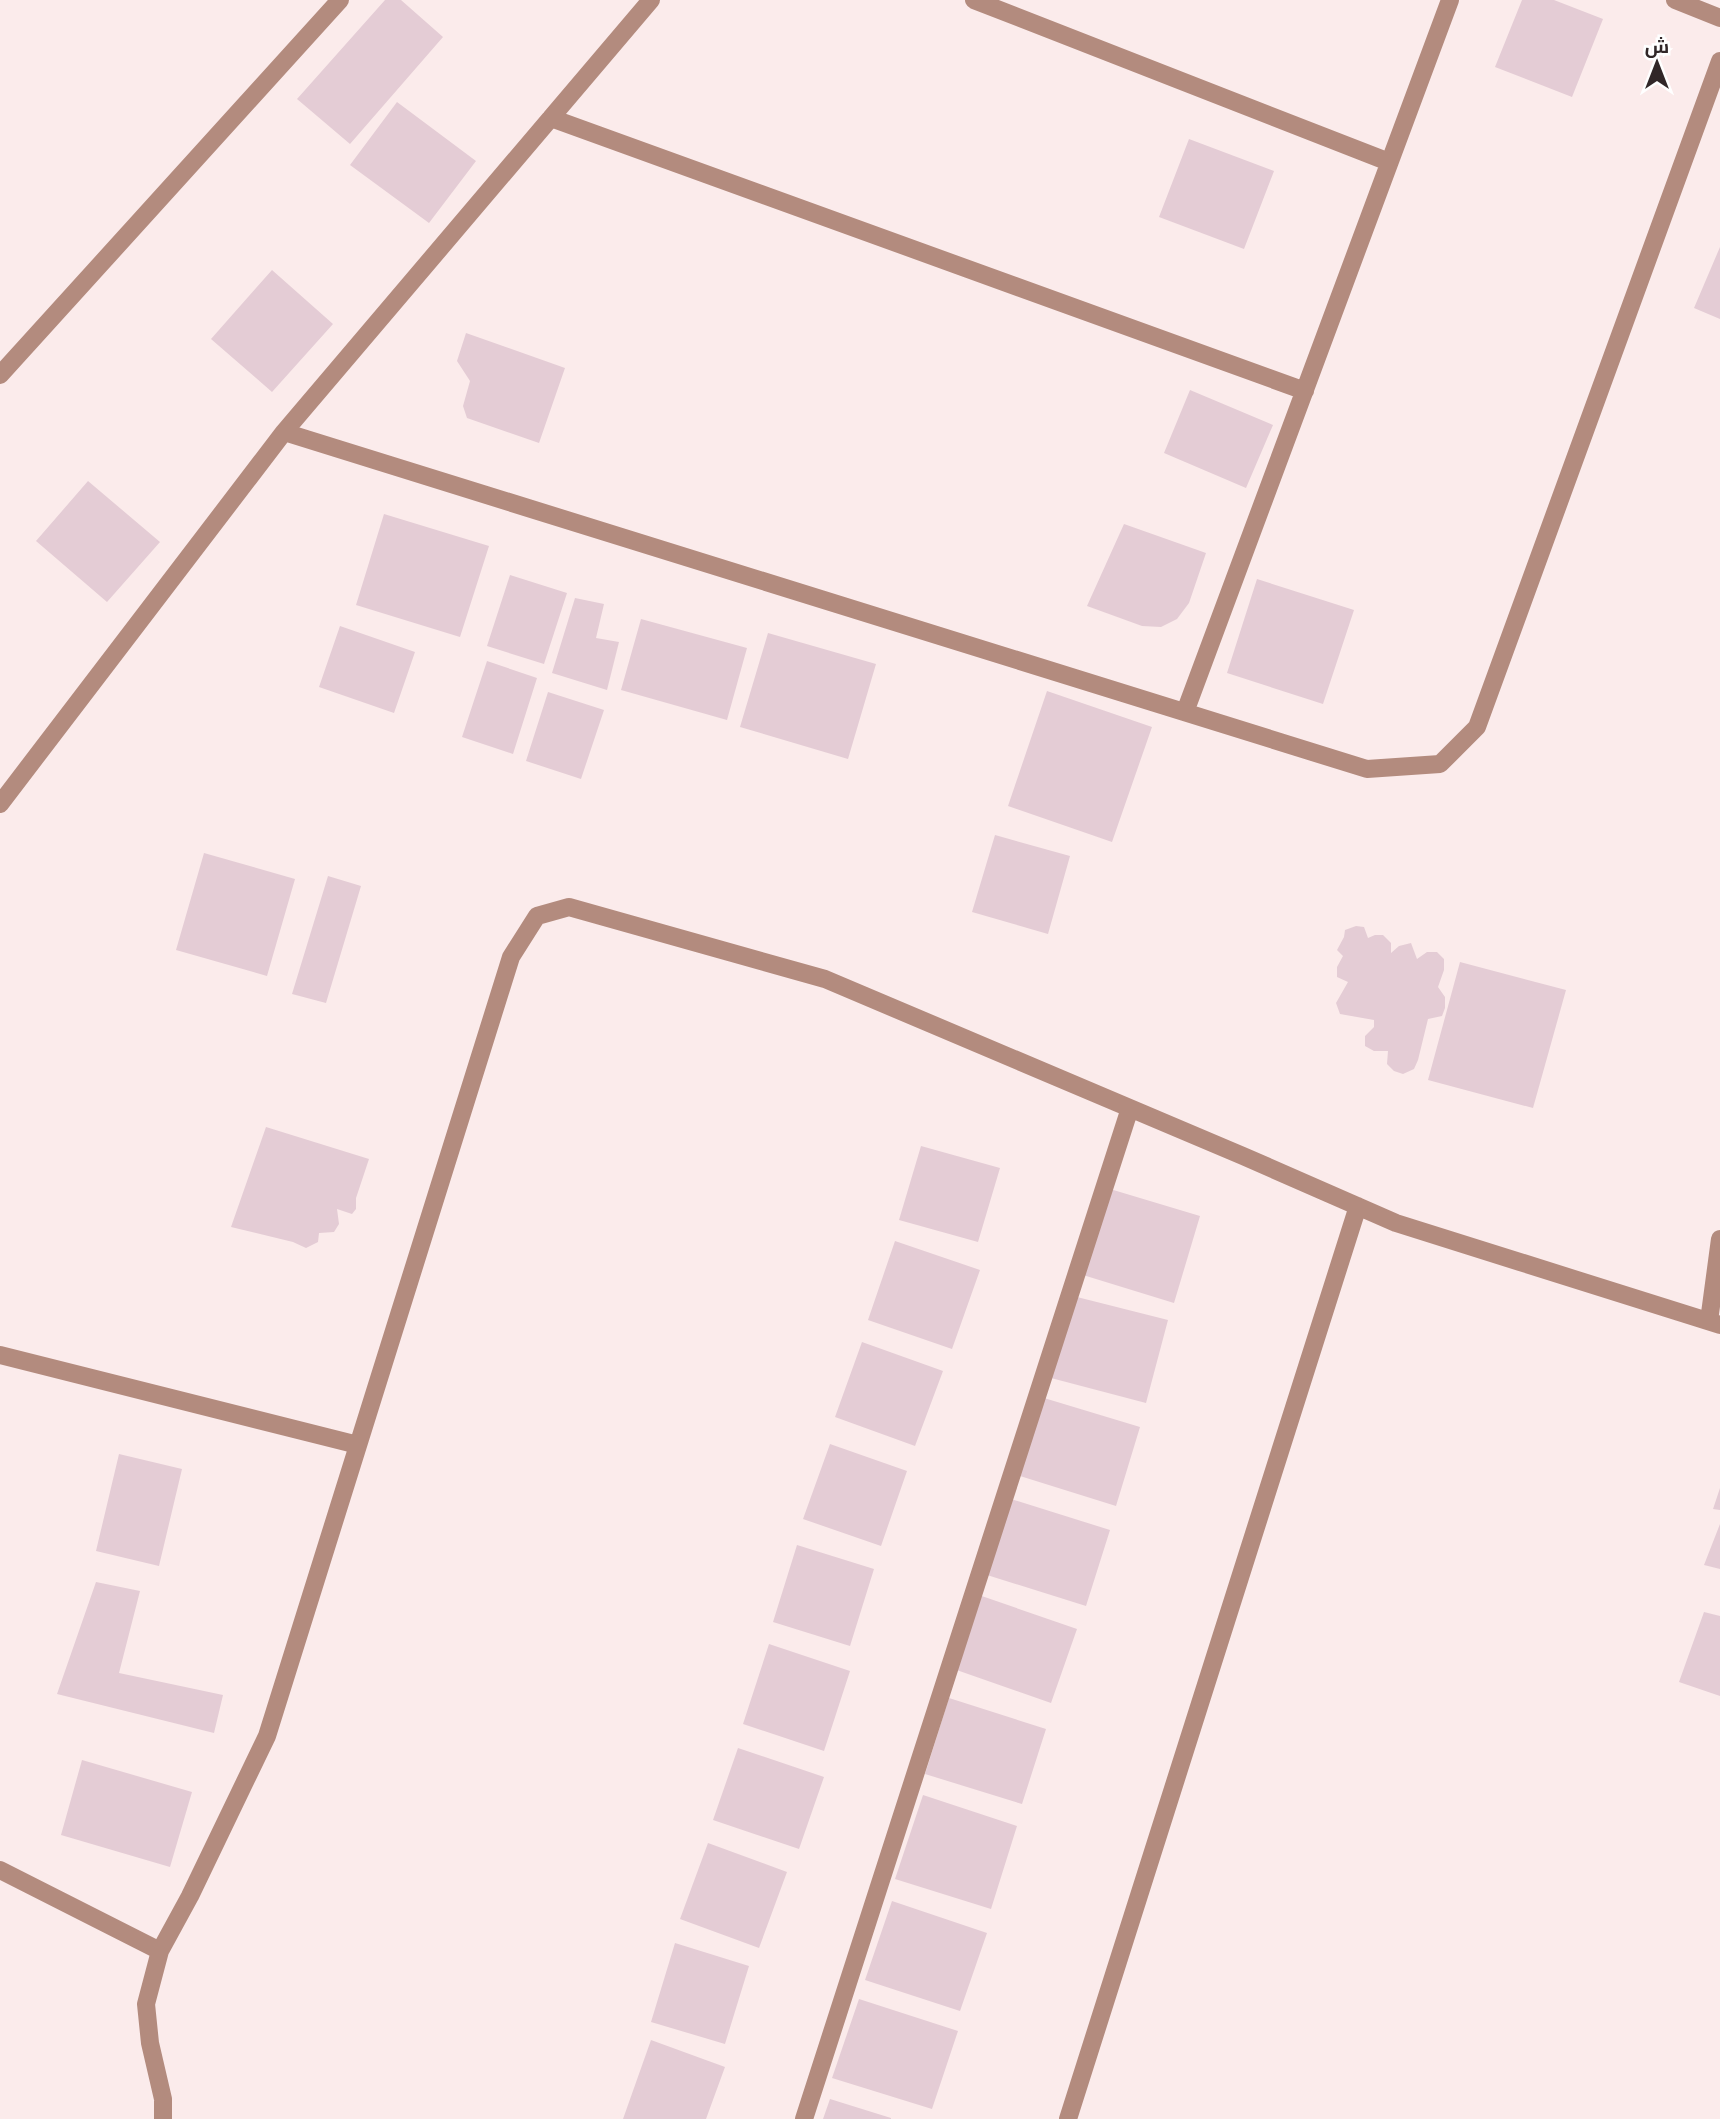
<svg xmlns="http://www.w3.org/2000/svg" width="1720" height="2119" font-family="Barlow,Cairo,sans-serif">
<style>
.building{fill:#e4ccd5}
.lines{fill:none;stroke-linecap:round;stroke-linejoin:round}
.minor{stroke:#b38b7e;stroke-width:18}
</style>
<rect width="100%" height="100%" fill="#fbebeb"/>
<path class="building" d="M385,0H401L443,37L350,144L297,99Z
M1522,0H1554L1603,19L1572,97L1495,67Z
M397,102L476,161L429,223L350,165Z
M1189,139L1274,171L1244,249L1159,217Z
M1720,247V319L1694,308Z
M272,270L333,324L272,392L211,339Z
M466,333L565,368L539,443L467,418L463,406L470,381L457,361Z
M1190,390L1273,425L1246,488L1164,453Z
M88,481L160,542L107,602L36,541Z
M384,514L489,546L460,637L356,605Z
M1124,524L1206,553L1189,603L1177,619L1161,627L1142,626L1087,606Z
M510,575L567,593L544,664L487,646Z
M1257,579L1354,610L1323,704L1227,673Z
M575,598L604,604L596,638L619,642L607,690L552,673Z
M641,619L747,648L727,720L621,690Z
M340,626L415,652L394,713L319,687Z
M768,633L876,664L848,759L740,727Z
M487,661L537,678L513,754L462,737Z
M1047,691L1152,727L1112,842L1008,806Z
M548,692L604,710L581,779L526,761Z
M995,835L1070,856L1048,934L972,912Z
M204,853L295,879L267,976L176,950Z
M328,876L361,886L326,1003L292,994Z
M1356,926L1364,927L1368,938L1375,935H1383L1391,943V953L1399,946L1411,943L1417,959L1427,952H1437L1444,959V970L1438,987L1445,997V1008L1442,1016L1428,1019L1418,1060L1414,1069L1403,1074L1394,1071L1387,1064L1388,1051H1374L1365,1046V1036L1374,1027V1020L1340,1014L1336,1003L1348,982L1337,977V967L1343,956L1337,950L1344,937L1345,930Z
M1460,962L1566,990L1533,1108L1428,1080Z
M266,1127L369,1159L356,1198V1209L352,1214L337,1209L339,1224L334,1232L319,1233L318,1242L306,1248L293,1242L231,1227Z
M921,1146L1000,1168L978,1242L899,1220Z
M1110,1189L1200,1216L1174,1303L1083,1275Z
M895,1241L980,1270L952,1349L868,1320Z
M1073,1296L1168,1320L1146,1403L1051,1378Z
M862,1342L943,1371L915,1446L835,1417Z
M1044,1398L1140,1427L1116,1506L1020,1476Z
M830,1444L907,1471L881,1546L803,1519Z
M119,1454L182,1469L159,1566L96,1551Z
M1720,1488V1510L1713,1509Z
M1011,1499L1110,1530L1086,1606L987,1575Z
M1720,1524V1569L1704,1565Z
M797,1545L874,1569L850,1646L773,1622Z
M96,1582L140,1591L119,1673L223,1695L214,1733L57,1694Z
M973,1593L1077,1629L1051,1703L948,1667Z
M1704,1612L1720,1616V1696L1679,1682Z
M769,1644L850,1671L824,1751L743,1724Z
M949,1698L1046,1729L1022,1804L925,1774Z
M738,1748L824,1777L799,1849L713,1820Z
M82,1760L192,1792L170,1867L61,1835Z
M923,1795L1017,1826L991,1909L895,1879Z
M708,1843L787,1872L759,1948L680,1919Z
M892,1901L987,1933L960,2011L865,1980Z
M675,1943L749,1966L725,2044L651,2022Z
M859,1999L958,2031L932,2109L832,2078Z
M651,2040L725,2067L706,2119H623Z
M830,2099L891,2118V2119H823Z"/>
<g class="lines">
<path class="minor" d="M974,0L1389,162
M1675,0L1720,18
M551,118L1305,391
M0,375L340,0
M284,432L1367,769L1440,764L1477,727L1720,61
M1185,712L1450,0
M0,804L284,432L651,0
M1709,1321L1720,1239
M0,1355L358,1445
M0,1870L160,1951
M163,2119V2099L150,2043L146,2004L160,1951L190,1896L267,1736L511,957L537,916L569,907L825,979L1243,1156L1396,1223L1720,1325
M804,2119L1130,1108
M1068,2119L1358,1206"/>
</g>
<g transform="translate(1657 63)" stroke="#ffffff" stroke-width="5" paint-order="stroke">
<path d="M0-5L12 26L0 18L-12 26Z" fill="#312728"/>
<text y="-10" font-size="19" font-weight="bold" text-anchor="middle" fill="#312728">ش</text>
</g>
</svg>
